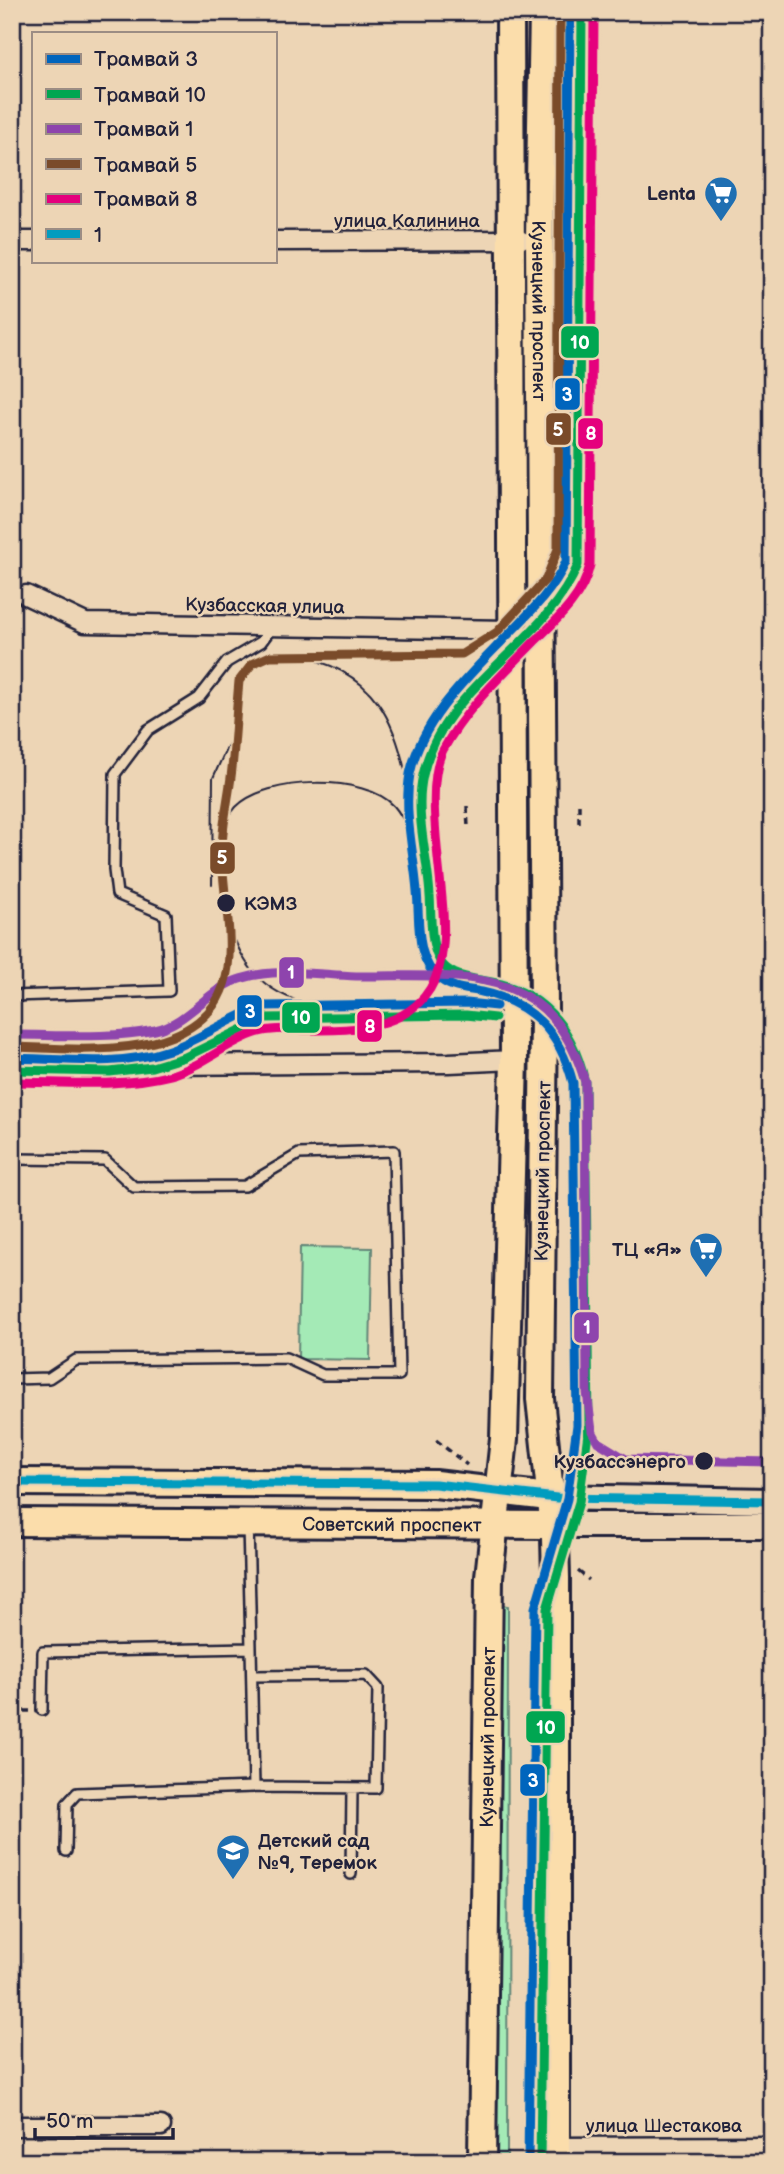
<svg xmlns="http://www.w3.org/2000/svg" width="784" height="2174" font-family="'Balsamiq Sans',sans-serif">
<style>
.green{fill:#a4eab6;stroke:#638678;stroke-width:2}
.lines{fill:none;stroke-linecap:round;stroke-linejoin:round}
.service-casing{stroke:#22223b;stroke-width:14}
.minor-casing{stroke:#22223b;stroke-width:23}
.secondary-casing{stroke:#22223b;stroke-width:30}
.primary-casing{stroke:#22223b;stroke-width:32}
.path{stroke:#22223b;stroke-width:3.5;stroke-dasharray:7 5;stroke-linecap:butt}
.service{stroke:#edd5b5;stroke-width:9}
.minor{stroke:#edd5b5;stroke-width:18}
.secondary{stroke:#edd5b5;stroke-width:24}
.primary{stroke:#fbddab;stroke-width:26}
.tram{stroke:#22223b;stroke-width:2}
.bus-1-casing{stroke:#edd5b5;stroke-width:14}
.bus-1{stroke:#039cbf;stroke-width:9}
.tram-1-casing{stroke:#edd5b5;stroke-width:14}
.tram-2-casing{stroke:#edd5b5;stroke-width:14}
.tram-3-casing{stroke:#edd5b5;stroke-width:14}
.tram-4-casing{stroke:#edd5b5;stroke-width:14}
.tram-5-casing{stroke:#edd5b5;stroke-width:14}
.tram-1{stroke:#0065bd;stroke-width:9}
.tram-2{stroke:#00a651;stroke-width:9}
.tram-3{stroke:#8e44ad;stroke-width:9}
.tram-4{stroke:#7a4b2a;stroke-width:9}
.tram-5{stroke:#e5007d;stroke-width:9}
.stop-dot{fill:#22223b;stroke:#edd5b5;stroke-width:2.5}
.labels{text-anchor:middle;stroke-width:5;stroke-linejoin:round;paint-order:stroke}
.poi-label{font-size:19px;font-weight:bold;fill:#22223b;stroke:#edd5b5;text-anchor:end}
.street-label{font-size:19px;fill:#22223b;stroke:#edd5b5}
.stop-label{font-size:19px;font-weight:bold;fill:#22223b;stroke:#edd5b5;text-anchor:start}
.line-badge{stroke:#edd5b5;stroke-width:2.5}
.badge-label{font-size:19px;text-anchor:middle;font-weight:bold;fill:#fff}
</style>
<rect width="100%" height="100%" fill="#edd5b5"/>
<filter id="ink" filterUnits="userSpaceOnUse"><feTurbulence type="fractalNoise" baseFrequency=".0143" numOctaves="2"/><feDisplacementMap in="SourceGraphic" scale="14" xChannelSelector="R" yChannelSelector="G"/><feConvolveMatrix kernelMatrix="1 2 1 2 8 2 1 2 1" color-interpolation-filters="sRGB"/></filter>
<g filter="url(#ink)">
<path class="green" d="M300,1247L372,1248L370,1360L298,1359Z
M496,1604L508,1606L507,2162H495Z"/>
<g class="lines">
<g class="service-casing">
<path id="service" d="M12,996L169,991L166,915L117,894L114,870L115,774L148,730L199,698L227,662L261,642L272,627
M12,1159L105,1160L134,1187L245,1186L299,1154L394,1151L399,1375H323L286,1358L76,1360L49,1378L12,1379
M251,1648L254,1787L376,1788L378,1688L366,1675L252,1676
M42,1710L43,1652L251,1648L248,1525
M66,1851L67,1804L77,1793L254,1787
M351,1874L352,1789"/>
</g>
<g class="minor-casing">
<path id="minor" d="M12,241H33
M275,241L520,240
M26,595L85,623L510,630
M12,1066L449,1063L514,1060
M12,2126H161
M557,2147L772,2146"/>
</g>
<g class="secondary-casing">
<path id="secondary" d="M549,1497L772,1501
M553,1525H772"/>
</g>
<g class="primary-casing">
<g id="primary">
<path id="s1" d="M543,12L539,239L544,1011L540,1399L555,1538L556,1578V2162"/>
<path d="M12,1482L435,1484L549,1497"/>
<path id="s2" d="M12,1522L553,1525"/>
<path id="s3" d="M482,2162L489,1577L504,1439L514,1060L510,12"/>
</g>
</g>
<path class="path" d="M579,804V826
M467,806L468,828
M436,1440L467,1465
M575,1476L597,1456
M578,1571L589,1580
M12,1711H30"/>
<use href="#service" class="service"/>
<use href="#minor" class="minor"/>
<use href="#secondary" class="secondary"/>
<use href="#primary" class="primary"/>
<path class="tram" d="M290,655C375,667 399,722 410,799
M222,847C224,833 226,818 236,807C266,776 365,774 394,806C405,819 410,835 415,850
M212,885L213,778L237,725
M225,909C238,961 259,994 314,1005"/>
<g class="bus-1-casing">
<path id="bus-1" d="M12,1482L435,1484L557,1498L772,1501"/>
</g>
<use href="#bus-1" class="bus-1"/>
<g class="tram-1-casing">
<path id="tram-1" d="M12,1058C64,1059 120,1067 169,1050C202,1039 230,1017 263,1006L467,1003L496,1006
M528,2162L535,1608L567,1499L577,1425L573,1083C560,1033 533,1003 482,992C468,989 453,989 441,980C414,960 420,920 417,891C414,853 403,812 410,774C421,721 467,677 503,640C527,615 551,594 566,562L570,12"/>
</g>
<g class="tram-2-casing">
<path id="tram-2" d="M12,1070L110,1072L152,1067L185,1057L265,1018L466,1015L495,1018
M540,2162L547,1609L579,1502L589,1425L585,1082C575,1037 551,1000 505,985C489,980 470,980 454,973C427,962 432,920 430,896C428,857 414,814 423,775C442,686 545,645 578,565L582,12"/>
</g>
<g class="tram-3-casing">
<path id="tram-3" d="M12,1035C60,1035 108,1039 155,1030C190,1022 207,989 240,979C276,967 319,975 356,976C459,977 550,960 585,1082L587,1392L592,1431L598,1442L626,1459L772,1462"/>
</g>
<g class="tram-4-casing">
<path id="tram-4" d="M12,1047C84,1049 215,1065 228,967C233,929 222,889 222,851C222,826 228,801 231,777C235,745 236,713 239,681L252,664L270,656L462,654L497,632L546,579L558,549L560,12"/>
</g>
<g class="tram-5-casing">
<path id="tram-5" d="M12,1082C64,1082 120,1088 171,1075C201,1067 227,1042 256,1033C274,1027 296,1030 315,1030C378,1031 437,1020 443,945C448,892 421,793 443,750C465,709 503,674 535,641C558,619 583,597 590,565L594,12"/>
</g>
<use href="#tram-1" class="tram-1"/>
<use href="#tram-2" class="tram-2"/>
<use href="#tram-3" class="tram-3"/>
<use href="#tram-4" class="tram-4"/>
<use href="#tram-5" class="tram-5"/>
</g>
</g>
<defs>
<g id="supermarket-pin" transform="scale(1.75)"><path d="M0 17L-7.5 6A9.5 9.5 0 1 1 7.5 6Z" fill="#1f6fb2" stroke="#edd5b5"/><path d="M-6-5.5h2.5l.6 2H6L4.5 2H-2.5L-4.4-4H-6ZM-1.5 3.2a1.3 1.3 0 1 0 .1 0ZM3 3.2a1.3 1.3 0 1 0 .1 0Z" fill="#fff"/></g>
<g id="school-pin" transform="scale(1.75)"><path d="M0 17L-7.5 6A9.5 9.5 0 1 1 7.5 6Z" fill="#1f6fb2" stroke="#edd5b5"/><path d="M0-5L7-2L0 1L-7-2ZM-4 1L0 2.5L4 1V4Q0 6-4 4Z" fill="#fff"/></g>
</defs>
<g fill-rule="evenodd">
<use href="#supermarket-pin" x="721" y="193"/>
<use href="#supermarket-pin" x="706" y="1249"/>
<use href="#school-pin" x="233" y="1851"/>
</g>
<g class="stop-dot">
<circle cx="226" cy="903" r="10"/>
<circle cx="704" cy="1461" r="10"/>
</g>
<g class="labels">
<g class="poi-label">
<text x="696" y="200">Lenta</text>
<text x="682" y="1256">ТЦ «Я»</text>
<text x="258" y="1847" text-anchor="start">Детский сад<tspan x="258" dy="22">№9, Теремок</tspan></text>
</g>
<g class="street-label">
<text x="407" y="227">улица Калинина</text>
<text dy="7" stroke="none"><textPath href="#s1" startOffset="299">Кузнецкий проспект</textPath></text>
<text transform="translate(265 605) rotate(1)" y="7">Кузбасская улица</text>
<text transform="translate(542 1171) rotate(-89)" y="7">Кузнецкий проспект</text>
<text dy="7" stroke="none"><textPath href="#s2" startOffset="380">Советский проспект</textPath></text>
<text dy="7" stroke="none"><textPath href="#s3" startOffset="425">Кузнецкий проспект</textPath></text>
<text x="664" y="2132">улица Шестакова</text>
</g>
<g class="stop-label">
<text x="244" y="910">КЭМЗ</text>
<text x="686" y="1468" text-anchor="end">Кузбассэнерго</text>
</g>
</g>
<g class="line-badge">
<rect x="560" y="325" width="40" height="34" rx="7" fill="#00a651"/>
<rect x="554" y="377" width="27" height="34" rx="7" fill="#0065bd"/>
<rect x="545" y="412" width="27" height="34" rx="7" fill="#7a4b2a"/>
<rect x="577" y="417" width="27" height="33" rx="7" fill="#e5007d"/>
<rect x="209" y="841" width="27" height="34" rx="7" fill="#7a4b2a"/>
<rect x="278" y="956" width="27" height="33" rx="7" fill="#8e44ad"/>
<rect x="236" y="994" width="27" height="34" rx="7" fill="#0065bd"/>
<rect x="281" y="1001" width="40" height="33" rx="7" fill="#00a651"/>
<rect x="356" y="1009" width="27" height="34" rx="7" fill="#e5007d"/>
<rect x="573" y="1311" width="27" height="33" rx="7" fill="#8e44ad"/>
<rect x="525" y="1710" width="41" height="34" rx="7" fill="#00a651"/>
<rect x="519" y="1763" width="27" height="34" rx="7" fill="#0065bd"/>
</g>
<g class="badge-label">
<text x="580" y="349">10</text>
<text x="567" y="401">3</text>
<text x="558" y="436">5</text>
<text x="591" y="440">8</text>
<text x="222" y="864">5</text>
<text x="291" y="979">1</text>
<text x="250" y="1018">3</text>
<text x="301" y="1024">10</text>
<text x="370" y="1033">8</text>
<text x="587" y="1334">1</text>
<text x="546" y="1734">10</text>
<text x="533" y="1787">3</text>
</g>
<rect width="784" height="2174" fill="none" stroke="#edd5b5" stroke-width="42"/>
<rect x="21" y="21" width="742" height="2132" fill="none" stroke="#22223b" stroke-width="2.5" filter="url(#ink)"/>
<rect x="32" y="32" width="245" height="231" fill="#edd5b5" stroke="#9c8d84" stroke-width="2"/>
<rect x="46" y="54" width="35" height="10" fill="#0065bd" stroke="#9c8d84" stroke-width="2"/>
<text x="94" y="66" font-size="21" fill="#22223b">Трамвай 3</text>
<rect x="46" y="89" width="35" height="10" fill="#00a651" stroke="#9c8d84" stroke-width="2"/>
<text x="94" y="102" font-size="21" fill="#22223b">Трамвай 10</text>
<rect x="46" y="124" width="35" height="10" fill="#8e44ad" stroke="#9c8d84" stroke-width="2"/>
<text x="94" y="136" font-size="21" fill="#22223b">Трамвай 1</text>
<rect x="46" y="159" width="35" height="10" fill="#7a4b2a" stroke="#9c8d84" stroke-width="2"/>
<text x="94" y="172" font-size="21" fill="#22223b">Трамвай 5</text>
<rect x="46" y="194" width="35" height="10" fill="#e5007d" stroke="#9c8d84" stroke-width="2"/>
<text x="94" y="206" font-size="21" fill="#22223b">Трамвай 8</text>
<rect x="46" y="229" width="35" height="10" fill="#039cbf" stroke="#9c8d84" stroke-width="2"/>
<text x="94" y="242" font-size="21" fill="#22223b">1</text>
<path d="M35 2128v10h138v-10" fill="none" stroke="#22223b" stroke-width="3.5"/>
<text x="46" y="2128" font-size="21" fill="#22223b" stroke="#edd5b5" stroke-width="5" paint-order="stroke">50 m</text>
</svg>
